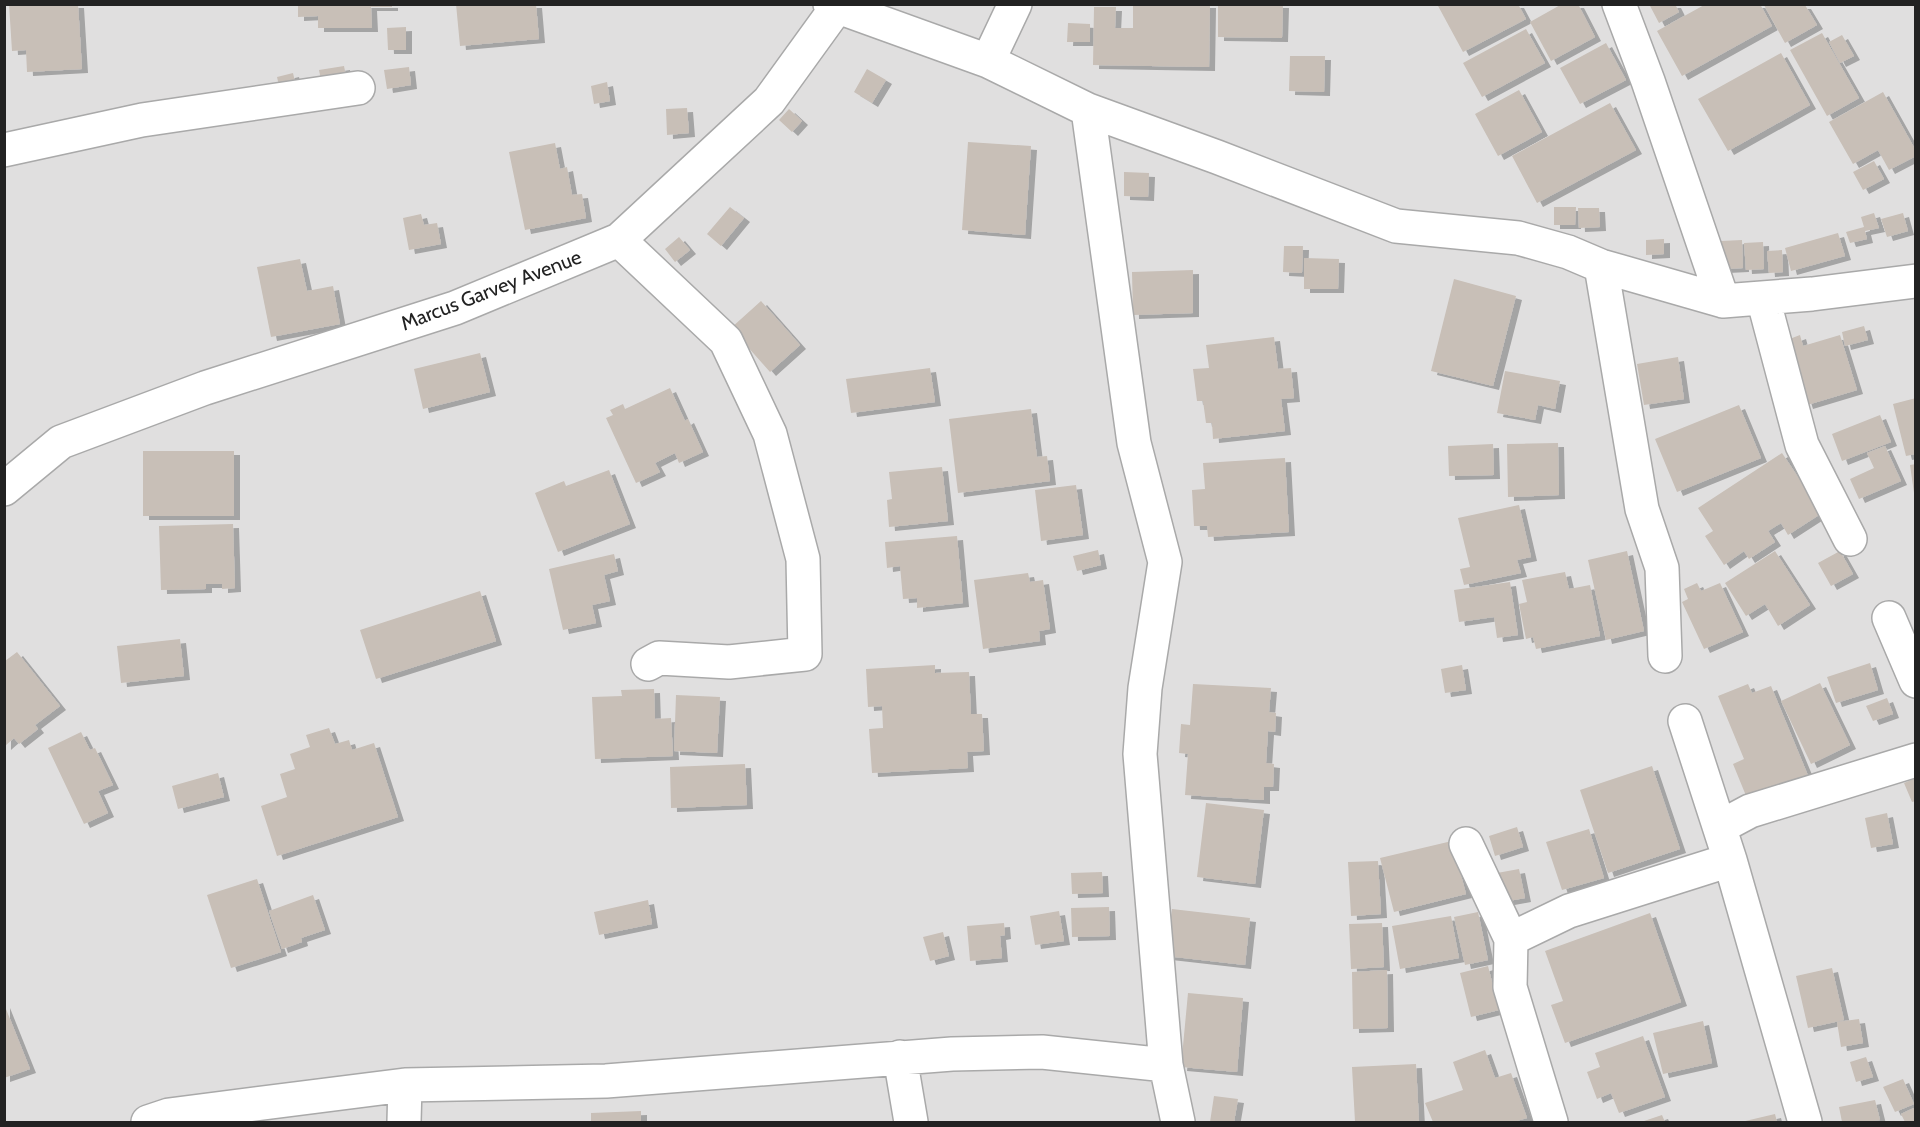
<svg xmlns="http://www.w3.org/2000/svg" width="1920" height="1127" font-family="Cabin,sans-serif">
<style>
.residential{fill:#e0dfdf}
.building{fill:#c8bfb7;filter:url(#shadow)}
.lines{fill:none;stroke-linecap:round;stroke-linejoin:round}
.minor-casing{stroke:#a9a9a9;stroke-width:36}
.minor{stroke:#fff;stroke-width:33}
.labels{text-anchor:middle;stroke-width:5;stroke-linejoin:round;paint-order:stroke}
.street-label{font-size:20px;fill:#222;stroke:#fff}
</style>
<defs>
<filter id="shadow"><feDropShadow dx="6" dy="4" stdDeviation="0" flood-color="#0004"/></filter>
</defs>
<rect width="100%" height="100%" fill="#f2efe8"/>
<path class="residential" d="M5,5H1915V1122H5Z"/>
<path class="building" d="M9,4H78L82,69L27,72L26,50L12,51Z
M298,4H392V7H371L372,28H318V16L298,17Z
M456,4H536L539,39L460,46Z
M1133,4H1210L1209,67L1093,65L1094,7H1116L1115,28H1133Z
M1218,4H1283L1282,38L1218,37Z
M1437,4H1518L1526,19L1463,52Z
M1562,4H1578L1595,37L1551,61L1530,22Z
M1649,4H1675L1679,12L1659,23Z
M1706,4H1760L1772,26L1682,76L1657,31Z
M1764,5H1805L1817,25L1785,43Z
M1068,23L1090,24V42H1067Z
M406,27V50H388L387,28Z
M1526,29L1545,63L1482,97L1463,63Z
M1822,33L1859,98L1827,116L1790,50Z
M1842,35L1854,56L1840,63L1829,42Z
M1606,43L1626,80L1580,104L1560,68Z
M1781,53L1810,105L1728,151L1698,99Z
M1290,56H1325L1324,92L1289,91Z
M344,66L346,76L321,80L319,70Z
M409,67L411,85L387,89L384,70Z
M867,69L886,80L872,103L854,92Z
M293,73L296,86L280,90L277,77Z
M607,82L610,101L594,104L591,86Z
M1519,90L1542,132L1498,156L1475,114Z
M1883,92L1916,151V156L1889,170L1878,150L1853,164L1829,122Z
M1610,103L1636,150L1537,203L1512,156Z
M687,108L689,133L667,135L666,109Z
M789,109L802,121L792,132L779,120Z
M968,142L1031,146L1025,235L962,230Z
M555,143L560,169L567,167L572,195L582,194L586,218L525,230L509,152Z
M1874,161L1884,179L1863,190L1853,172Z
M1124,172L1149,173L1148,197L1124,196Z
M730,207L744,218L721,246L707,234Z
M1554,207H1576L1575,225H1554Z
M1578,208H1599L1600,227L1579,228Z
M1874,213L1879,228L1865,231L1867,239L1850,243L1846,232L1864,227L1861,217Z
M1903,213L1908,231L1887,237L1881,219Z
M421,214L424,225L437,223L441,244L409,250L403,218Z
M1838,233L1845,256L1791,271L1785,248Z
M679,237L690,250L675,262L665,249Z
M1664,239V254L1646,255V240Z
M1742,240L1743,268L1722,269L1721,241Z
M1763,242L1764,269L1746,270L1744,243Z
M1284,246H1303L1302,273L1283,272Z
M1782,250L1783,272L1769,273L1767,251Z
M1304,258L1339,259L1338,289H1304Z
M300,259L307,291L333,286L340,324L271,337L257,267Z
M1193,270V313L1133,315L1132,272Z
M1454,279L1516,296L1493,386L1431,371Z
M761,301L800,345L770,372L731,328Z
M1864,326L1868,340L1845,346L1842,332Z
M1800,335L1803,346L1840,335L1857,390L1807,405L1787,340Z
M1274,337L1278,369L1291,368L1294,398L1281,399L1285,431L1213,439L1212,423H1206L1203,401H1197L1193,369L1209,368L1206,345Z
M480,353L490,392L423,409L414,369Z
M1678,357L1684,399L1644,405L1637,364Z
M930,368L935,402L851,413L846,379Z
M1505,371L1560,381L1555,409L1538,405L1535,420L1497,413Z
M670,388L685,421L688,419L703,452L679,463L675,453L655,463L660,472L636,483L606,418L613,415L610,410L623,404L625,409Z
M1916,398V454L1906,456L1893,404Z
M1739,405L1761,458L1677,492L1655,439Z
M1031,409L1037,457L1047,456L1050,481L958,493L949,419Z
M1880,415L1891,442L1842,461L1832,434Z
M1558,443L1559,495L1508,497L1507,444Z
M1493,444L1494,475L1449,476L1448,446Z
M1885,446L1901,481L1859,499L1850,479L1874,468L1867,453Z
M143,451H234V516H143Z
M1782,453L1822,513L1788,535L1781,523L1768,531L1775,542L1749,559L1744,551L1724,565L1705,536L1713,531L1698,508Z
M1285,458L1289,532L1208,537L1207,526H1194L1192,490L1205,489L1203,463Z
M1916,464V492L1914,493L1910,465Z
M942,467L948,521L889,527L887,500L892,499L889,472Z
M609,470L630,524L558,552L535,493L564,481L566,486Z
M1076,485L1083,535L1041,541L1035,490Z
M1519,505L1531,557L1517,560L1521,573L1464,585L1460,569L1470,567L1458,518Z
M233,524L235,588L222,589V584H206V589L161,590L159,526Z
M957,536L963,603L917,608V598L903,599L900,566L887,568L885,542Z
M1098,550L1101,565L1077,571L1073,556Z
M1627,551L1644,631L1606,640L1588,560Z
M1775,551L1810,605L1778,626L1765,604L1746,616L1725,583Z
M1840,551L1853,574L1831,586L1818,563Z
M614,554L618,571L604,575L610,601L592,605L596,623L563,630L549,569Z
M1565,572L1569,589L1590,585L1600,636L1536,649L1533,637L1526,639L1519,604L1527,602L1522,580Z
M1028,573L1030,582L1043,580L1050,629L1039,631L1040,641L983,649L974,580Z
M1510,582L1518,635L1497,638L1494,617L1459,622L1454,590Z
M1697,583L1701,591L1720,583L1743,632L1704,649L1682,602L1688,599L1684,589Z
M480,591L496,641L376,679L360,630Z
M180,639L184,676L121,683L117,646Z
M17,652L60,706L35,725L38,729L19,744L14,738L5,746V661Z
M1870,663L1878,690L1836,703L1827,677Z
M935,665V673L969,672L971,714H982L984,751L967,752L968,768L872,773L869,729L883,728L882,706L868,707L866,669Z
M1462,665L1466,690L1445,693L1441,669Z
M1820,683L1850,745L1811,764L1781,701Z
M1193,684L1271,688L1269,712L1276,713L1275,732L1268,731L1266,763L1274,764L1273,787H1264V800L1185,795L1188,754L1179,753L1181,724L1190,725Z
M1748,684L1752,693L1771,686L1809,778L1749,803L1733,764L1744,759L1718,696Z
M654,689L655,719L671,718L673,756L595,759L592,697L622,696L621,690Z
M676,695L720,697L717,753L674,751Z
M1887,698L1893,714L1873,721L1866,706Z
M329,728L335,744L349,740L352,750L374,743L398,817L277,856L261,806L287,797L280,774L295,769L290,754L310,747L306,735Z
M81,732L90,750L95,748L113,785L98,791L108,813L84,824L48,748Z
M745,764L747,805L671,808L670,767Z
M1652,766L1680,849L1608,873L1580,790Z
M218,773L224,797L178,809L172,786Z
M1916,778V801L1912,802L1904,783Z
M1206,803L1264,810L1255,884L1197,877Z
M1887,813L1893,844L1871,848L1865,818Z
M1517,827L1523,847L1495,856L1489,836Z
M1589,829L1604,878L1562,890L1546,842Z
M1452,841L1466,894L1394,912L1380,858Z
M1378,861L1381,914L1351,916L1348,862Z
M1519,869L1525,898L1503,902L1497,873Z
M1102,872L1103,893L1072,894L1071,873Z
M257,879L281,952L231,968L207,895Z
M313,895L325,930L301,938L302,942L282,949L269,911Z
M648,900L652,924L599,935L594,912Z
M1109,907L1110,936L1072,937L1071,908Z
M1172,909L1250,918L1245,965L1166,956Z
M1059,911L1064,941L1035,945L1030,916Z
M1478,912L1488,960L1465,965L1454,917Z
M1650,913L1681,1002L1565,1043L1551,1005L1563,1001L1545,951Z
M1451,916L1459,958L1400,969L1392,926Z
M1004,923L1005,935L1000,936L1002,958L970,961L967,926Z
M1382,923L1384,967L1351,969L1349,924Z
M943,932L949,956L930,961L923,937Z
M1488,966L1499,1010L1471,1017L1460,973Z
M1832,968L1844,1020L1808,1028L1796,976Z
M1387,970L1388,1028L1353,1029L1352,972Z
M1188,993L1243,998L1237,1072L1181,1067Z
M4,1004L30,1069L4,1078Z
M1859,1019L1863,1043L1841,1047L1837,1022Z
M1703,1021L1712,1063L1663,1074L1653,1033Z
M1643,1036L1665,1097L1619,1113L1611,1093L1597,1099L1587,1072L1600,1067L1595,1053Z
M1485,1050L1495,1078L1511,1073L1527,1118L1513,1122H1433L1425,1103L1463,1090L1453,1062Z
M1866,1057L1873,1077L1856,1082L1850,1062Z
M1416,1064L1419,1122H1355L1352,1067Z
M1903,1079L1914,1104L1895,1112L1883,1087Z
M1214,1096L1238,1099L1234,1122H1210Z
M1875,1100L1880,1120L1867,1122H1842L1839,1107Z
M1916,1107V1122H1905L1901,1114Z
M641,1111V1122H591V1113Z
M1775,1114L1777,1122H1741Z
M1662,1115L1665,1122H1641Z"/>
<g class="lines">
<g class="minor-casing">
<path id="minor" d="M830,4L988,61L1088,110L1217,157L1396,226L1518,238L1568,252L1601,266L1723,301L1812,294L1916,281
M1619,4L1648,81L1723,301
M988,61L1015,4
M1088,110L1134,443L1165,562L1145,688L1140,754L1166,1065L1178,1122
M4,150L142,120L358,88
M619,240L726,341L770,434L803,559L805,654L729,662L659,658L648,664
M1601,266L1642,509L1662,568L1665,656
M1763,298L1802,445L1850,539
M4,489L61,442L205,388L455,308L619,240L769,101L837,7
M1889,618L1916,681
M1685,721L1730,860L1805,1122
M1720,827L1750,811L1916,760
M1466,844L1511,939L1510,987L1551,1122
M1511,939L1569,911L1730,860
M900,1057L911,1122
M148,1122L169,1115L405,1085L606,1081L952,1054L1042,1052L1166,1065
M404,1122L405,1085"/>
</g>
<use href="#minor" class="minor"/>
</g>
<g class="labels">
<g class="street-label">
<text transform="translate(491 290) rotate(-21)" y="7">Marcus Garvey Avenue</text>
</g>
</g>
<rect width="1920" height="1127" fill="none" stroke="#222222" stroke-width="12"/>
</svg>
